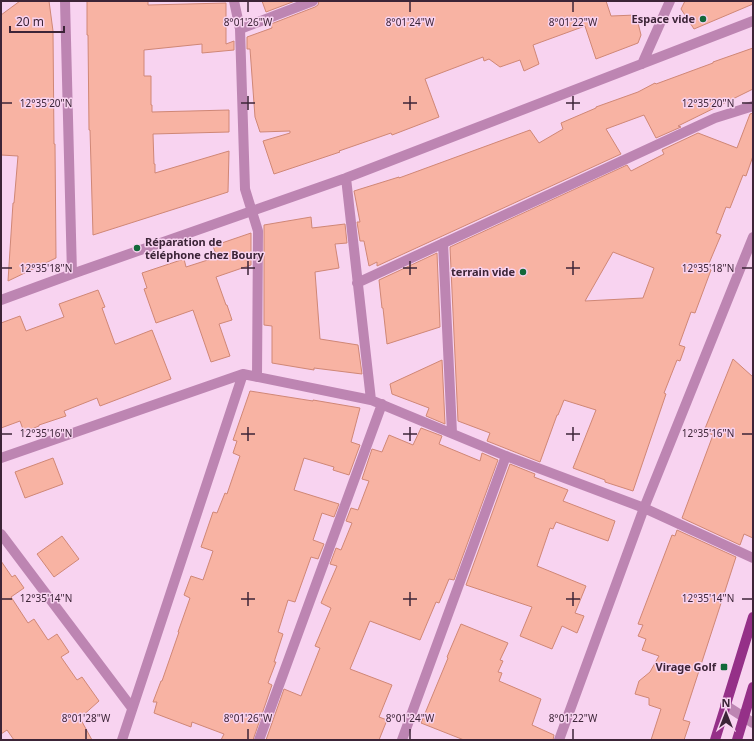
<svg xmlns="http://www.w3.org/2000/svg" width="754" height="741" font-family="'Noto Sans',sans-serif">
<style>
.building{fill:#f8b3a3;stroke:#d08776;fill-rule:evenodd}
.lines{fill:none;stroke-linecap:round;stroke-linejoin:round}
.minor{stroke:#bd85b2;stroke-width:10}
.tertiary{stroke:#bd85b2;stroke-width:10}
.primary{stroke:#953088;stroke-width:10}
.ticks{fill:none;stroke:#3c2437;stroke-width:1.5}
.poi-dot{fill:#13683a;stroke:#f8d3f0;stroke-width:1.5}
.labels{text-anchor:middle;stroke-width:3;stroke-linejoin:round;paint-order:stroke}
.poi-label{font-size:11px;font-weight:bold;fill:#3c2437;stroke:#f8d3f0;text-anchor:end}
.ticks-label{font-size:10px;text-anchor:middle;fill:#3c2437;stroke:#f8d3f0;stroke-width:3;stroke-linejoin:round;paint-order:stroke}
</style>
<rect width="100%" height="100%" fill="#f8d3f0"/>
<path class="building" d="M20,1H49L53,31L54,144H55L56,258L8,281L13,203H14L18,156L1,155V15Z
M87,1H148V5L226,3V44L234,41V50L202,53V44L144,50V76H151V105H152V112L229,110V132L153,134L154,164H155V173L229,151L228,192L93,235L90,130H89L88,35H87Z
M262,1H295L266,12Z
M319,1H606L611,16L636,15L641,35L638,43L596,59L585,26L533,45L539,64L524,71L520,60L500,67L489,59L484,61L483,57L425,79L439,117L392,135L391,133L339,151L340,152L274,174L263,141L290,133V131L260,132L255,117L250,49H247V37L272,28L271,24L315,7L318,5Z
M685,1H753V4L694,29L681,9Z
M753,48V89L678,126L681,127L656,138L644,115L606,129L621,154L377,266V262L369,266L364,241H360L357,222H360L354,191L399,177V178L530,130L539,143L563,129L561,123L596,108V107L638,92L655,83L656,84L713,63V62Z
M753,113V156L746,176L743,175L730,208L726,207L716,233L721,235L707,268L711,270L695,313L691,312L679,345L685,347L680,361L677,360L664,393L666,394L633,491L605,482V480L573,468L596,410L564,400L558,415H557L540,462L487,441L490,433L458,421L450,247L627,165L631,171L664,154L662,150L698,133L737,148L750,114ZM613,252L654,268L643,298L585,301Z
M311,217L312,228L345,224L347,243L335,244L339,268L315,272L320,339L358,345L362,374L314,368V370L272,363V326L264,325V225Z
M251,233V265L216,277L226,305H227L232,320L219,324L230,356L211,362L193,310L156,323L144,289L147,288L142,273L184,259L186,267L217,257L213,246Z
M437,253L440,327L387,344L383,308H382L379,280Z
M98,290L105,307L102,308L115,344H116L152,330L171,379L100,406L97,398L64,411L66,416L39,425V426L24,432L20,421L1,428V323L20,316L26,331L64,317L59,304Z
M733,359L753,377V538L744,534L740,545L682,518L713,435L704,431Z
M442,360L445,424L426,416L429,408L392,394L390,384Z
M250,391L313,401V400L360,408L351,442L360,445L349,475L333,470L334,467L304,458L294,490L339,504L334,517L322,513L313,540L324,544L318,559L311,557L295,602L288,600L278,632L283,634L274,662H276L268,683L272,685L253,740H221L224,734L192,722L191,727L154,713L157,702H153L161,681H162L179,632H178L190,598L184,595L191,576L203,580L213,551L201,547L213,512L217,513L225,493L227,494L240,456L233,453L237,441L233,440Z
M421,428L442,436L439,444L480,461L482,453L498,460L454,580L449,579L439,603L436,602L420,640L370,621L369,623L350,669L392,685L379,717L387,720L379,740H266L284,689L301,696L320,648L315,646L331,608L321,603L337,566L330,564L336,548L341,550L352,523L346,521L351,508L358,510L369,481L362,479L372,449L382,452L389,435L413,445Z
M53,458L63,484L25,498L15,472Z
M510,464L535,474L534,477L568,490L563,501L615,521L608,541L556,522L553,529L550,528L537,566L586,586L575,613L584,616L577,633L562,626L552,649L520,636L532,607L466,585Z
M677,530L736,557L683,720L690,722L684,740H651L661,709L649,705V698L635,694L639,681L650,672L659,656L642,650L646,639L638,636L643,625L638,624L672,535L675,536Z
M62,536L79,559L54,577L37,554Z
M1,561L12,577L15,575L24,588L11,597L28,623L34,619L48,640L57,634L69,652L61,657L77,680L82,677L99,701L80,718L92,740H14L7,730L1,734Z
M461,624L508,643L500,660L503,661L498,672L502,673L499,681L541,699L532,725L554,735L553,740H464L421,723L448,658L447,657Z"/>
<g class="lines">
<path class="minor" d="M65,1L72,274
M234,1L240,29L245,189L258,231L257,377
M240,29L313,1
M642,64L670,1
M346,178L371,400
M443,243L452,433
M357,283L715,118L753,106
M1,300L72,274L346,178L753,21
M1,458L243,374L371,400L506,456L644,508L753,558
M1,534L132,708
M122,740L243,374
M259,740L382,404
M402,740L506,456
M559,740L644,508L753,237"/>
<path class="tertiary" d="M725,705L753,723"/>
<path class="primary" d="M715,740L753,617
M737,740L753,687"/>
</g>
<path class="ticks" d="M248,2V12M410,2V12M573,2V12M248,96V110M410,96V110M573,96V110M2,103H12M241,103H255M403,103H417M566,103H580M742,103H752M248,261V275M410,261V275M573,261V275M2,268H12M241,268H255M403,268H417M566,268H580M742,268H752M248,427V441M410,427V441M573,427V441M2,434H12M241,434H255M403,434H417M566,434H580M742,434H752M248,592V606M410,592V606M573,592V606M2,599H12M241,599H255M403,599H417M566,599H580M742,599H752M86,729V739M248,729V739M410,729V739M573,729V739"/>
<g class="poi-dot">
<circle cx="703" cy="19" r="4"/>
<circle cx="137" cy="248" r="4"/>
<circle cx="523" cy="272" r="4"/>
<rect x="720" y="663" width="8" height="8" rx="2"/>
</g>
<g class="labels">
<g class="poi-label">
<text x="695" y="23">Espace vide</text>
<text x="145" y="246" text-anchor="start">Réparation de<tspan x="145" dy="13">téléphone chez Boury</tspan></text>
<text x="515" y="276">terrain vide</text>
<text x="716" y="671">Virage Golf</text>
</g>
</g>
<g class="ticks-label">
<text x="248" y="26">8°01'26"W</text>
<text x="410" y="26">8°01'24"W</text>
<text x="573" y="26">8°01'22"W</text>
<text x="46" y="107">12°35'20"N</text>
<text x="708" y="107">12°35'20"N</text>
<text x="46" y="272">12°35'18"N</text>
<text x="708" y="272">12°35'18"N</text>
<text x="46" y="437">12°35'16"N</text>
<text x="708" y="437">12°35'16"N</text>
<text x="46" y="602">12°35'14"N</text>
<text x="708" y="602">12°35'14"N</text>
<text x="86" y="722">8°01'28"W</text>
<text x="248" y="722">8°01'26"W</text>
<text x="410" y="722">8°01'24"W</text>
<text x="573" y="722">8°01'22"W</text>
</g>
<rect width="754" height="741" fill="none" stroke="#3c2437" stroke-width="4"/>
<g transform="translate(726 713)" stroke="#f8d3f0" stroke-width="3" paint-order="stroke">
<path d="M0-3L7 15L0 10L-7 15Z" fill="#3c2437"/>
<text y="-6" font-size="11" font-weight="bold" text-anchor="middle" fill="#3c2437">N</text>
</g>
<path d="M10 26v6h54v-6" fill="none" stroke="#3c2437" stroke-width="2"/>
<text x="16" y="26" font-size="12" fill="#3c2437" stroke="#f8d3f0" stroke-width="3" paint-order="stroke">20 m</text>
</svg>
